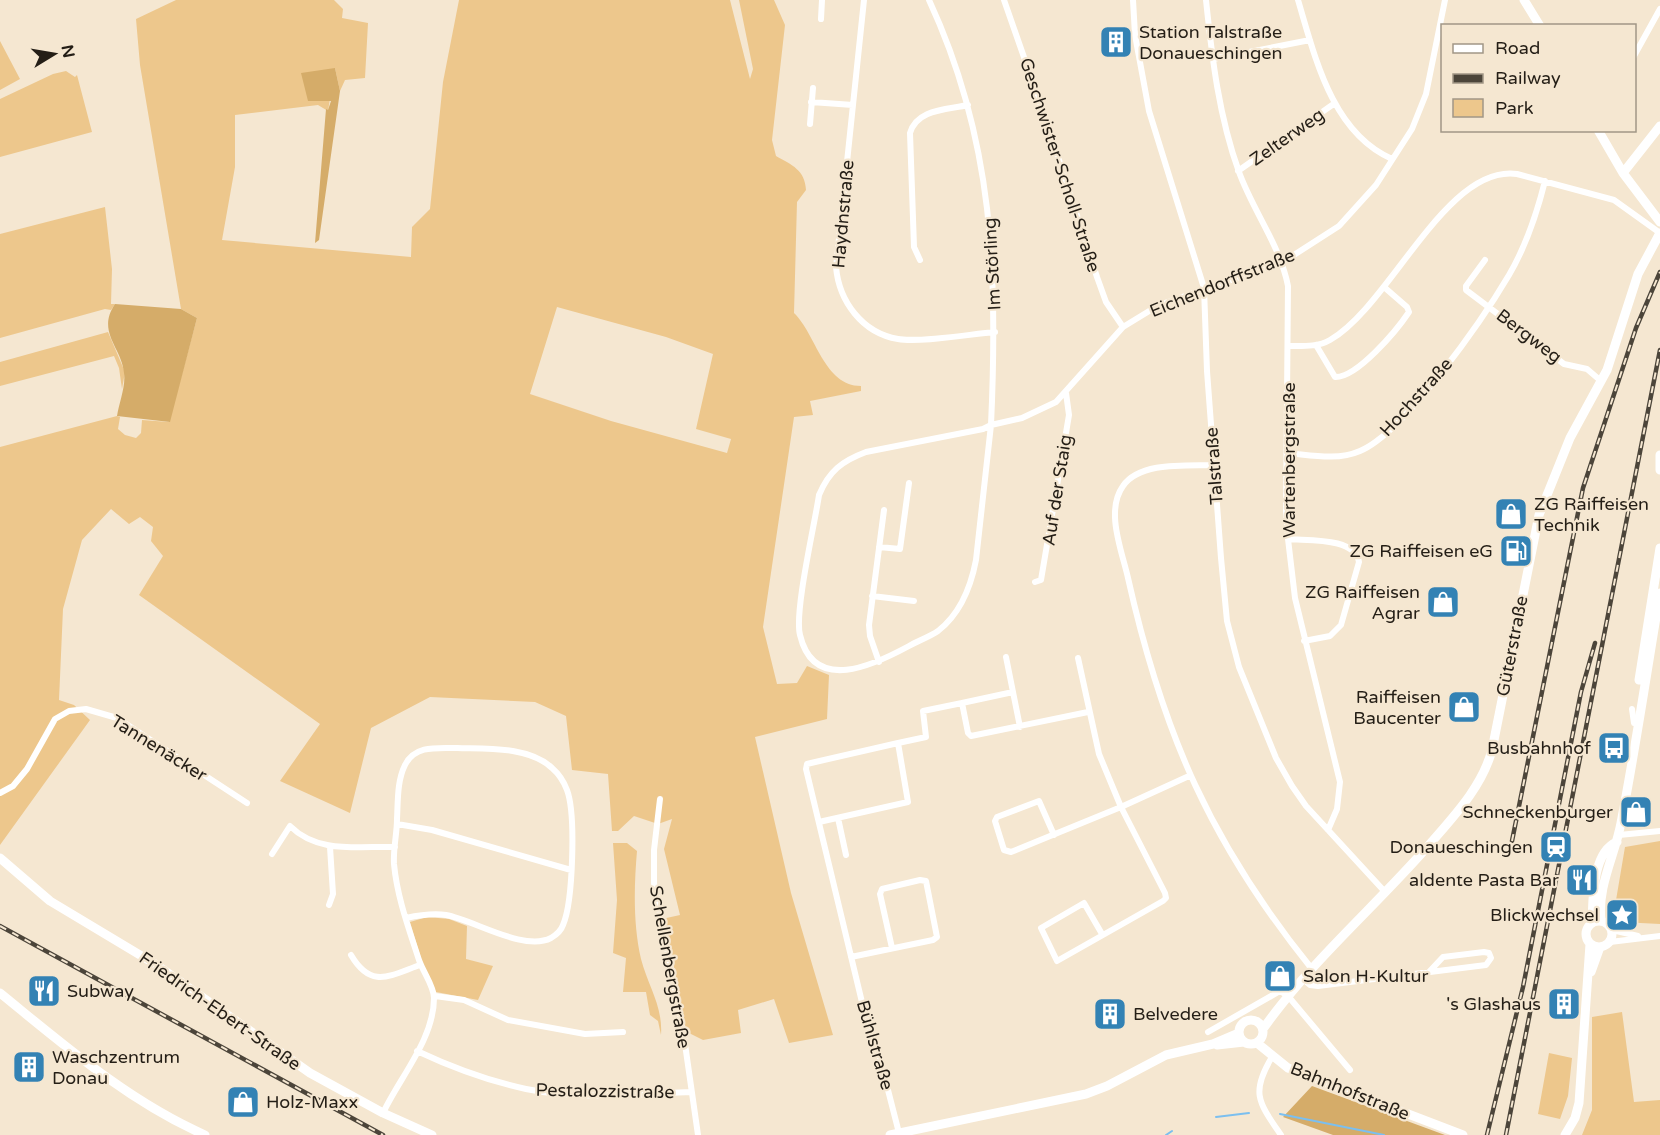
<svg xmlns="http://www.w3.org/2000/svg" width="1660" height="1135" font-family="'Varela Round',sans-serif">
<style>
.green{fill:#edc78c;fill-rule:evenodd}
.forest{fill:#d5ac69}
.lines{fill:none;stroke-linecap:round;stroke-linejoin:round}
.stream{stroke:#7bbfef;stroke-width:2}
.street{stroke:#fff;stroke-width:6}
.secondary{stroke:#fff;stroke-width:9}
.rail-casing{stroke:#4c453a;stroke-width:4.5}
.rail{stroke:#f5e7d1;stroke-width:2;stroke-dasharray:7;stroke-linecap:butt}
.labels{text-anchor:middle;stroke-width:4.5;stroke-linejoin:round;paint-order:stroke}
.poi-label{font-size:18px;fill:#241e16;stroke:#f5e7d1;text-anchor:end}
.street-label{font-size:18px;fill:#241e16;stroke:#f5e7d1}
</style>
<rect width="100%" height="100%" fill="#f5e7d1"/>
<path class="green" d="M176,0H334L343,9L342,18L368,23L365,78L345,80L340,91L335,68L328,111L318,105L235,115V167L222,240L411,257L412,227L430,209L443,82L459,0H730L750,79L753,69L739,0H774L785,25L772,140L776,156C792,165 805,170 806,190L797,202L794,313C816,334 824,386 861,386V391L810,401L813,415L794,417L763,627L777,684L797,683L807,666L829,675L827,719L755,737L791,893L833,1035L789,1043L774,999L738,1010L741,1033L703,1040L685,1031L662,919L680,915L664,849L672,819L658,824L634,816L618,831H612L608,774L572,770L566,716L535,702L430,697L371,728L350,813L280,781L320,724L139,595L163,556L151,541L153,527L140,517L129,524L111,509L82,540L63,609L59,700L74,705L90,720L0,845V447L117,416L120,417L118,429L125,435L136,438L141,433L142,420L169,422L197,318L181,309L140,65L136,19ZM557,307L666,337L713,354L696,429L731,439L727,453L611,421L530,394Z
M0,41L20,79L0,90Z
M66,71L75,77L77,75L92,132L0,157V99L53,74Z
M105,207L112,269L111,304H115L111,310L105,309L0,338V234Z
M108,332L125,372L122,389L119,368L114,356L0,386V362Z
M1660,841V924L1621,922L1614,912L1625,847Z
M613,843H627L637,851C634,886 633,924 641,959C648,986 663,1006 661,1035L658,1021L650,1015L646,992H623L626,958L613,953L617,900Z
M427,917L449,919L467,926L466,959L493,966L478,1000L436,992L423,965L410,922Z
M1622,1012L1634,1102L1660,1100V1135H1582L1592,1110V1017Z
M1549,1053L1572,1058L1568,1096L1560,1119L1538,1114Z"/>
<path class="forest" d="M335,68L340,91L319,240L315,243L326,109L328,110L331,101H308L301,73Z
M115,304L181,309L197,318L170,422L117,416C119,403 126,386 124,373C122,348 96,332 115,304Z
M1312,1086L1445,1135H1333L1283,1117Z"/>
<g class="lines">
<path class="stream" d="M1280,1114L1384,1135
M1216,1117L1249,1113
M1166,1135L1172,1131"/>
<path class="street" d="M864,0L836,267C839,301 862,333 898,339C919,343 971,334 995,332
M929,0C994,140 998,274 991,425L1022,418L1056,402L1123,327L1159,305L1283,262L1339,226L1376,185L1412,129L1426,94L1445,0
M1004,0L1047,123L1097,277L1106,302L1123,327
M1133,0L1135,35L1149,111L1204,288L1207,371L1221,558L1227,621L1239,667L1276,758L1292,786L1306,806L1386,893
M1206,0C1212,58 1219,117 1239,172C1253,211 1280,245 1288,286L1286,511L1288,539L1295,598L1340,782L1337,809L1328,830
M1298,0C1315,57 1332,133 1392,159
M821,19L822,0
M1634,56L1660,9
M1213,59L1310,40
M811,102L853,105
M810,124L813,88
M1238,171L1335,103
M920,260L914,247L910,133C917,109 946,110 968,105
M1485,260L1466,286V290L1564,364L1587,369L1601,381
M1316,345L1335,377C1357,378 1397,330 1409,312L1407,307L1384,287
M1289,346C1303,346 1318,347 1330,340C1390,306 1446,164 1517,174L1614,200L1660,233
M991,425L976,560C971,586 960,614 938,631C929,637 918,641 909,646C874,665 814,694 800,635C794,612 815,523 819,495C829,471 842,461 866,452L983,429Z
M1287,453C1311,455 1337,461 1360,451C1405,432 1483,319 1509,275C1526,246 1537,213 1545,181
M1214,465C1188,466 1140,461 1123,486C1105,511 1122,551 1128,578C1163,734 1211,844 1312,969
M1288,539C1308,541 1355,537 1359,562L1341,625L1330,636L1304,641
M879,547L900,549L909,483
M1035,582L1041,580L1069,415L1066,393
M872,596L914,601
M1006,657L1020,727
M1078,658L1099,754L1121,807L1189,776
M879,662L870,636L869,625L884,510
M962,703L1013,692
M1632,709L1634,723
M898,743L926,737L923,711L962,703L968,733L971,736L1088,712
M0,793L13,786L27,769L55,719L69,711L86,709L117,718L247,803
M660,799L654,850V883L683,1030L698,1135
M838,818L846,855
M819,822L908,802L898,743L811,763L807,764L806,769L867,1023L877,1047L899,1133
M397,824L432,830L571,870
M1054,835L1039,801L997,817L995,821L1004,850L1011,852L1121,807L1165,893L1166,898L1163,901L1057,961L1041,928L1084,903L1102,934
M1619,835L1660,831
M272,854L290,826C318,854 358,846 395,847
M329,905L333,894L330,847
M1612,930L1638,936
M1610,942L1660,936
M351,955C371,989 389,976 420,965
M851,957L933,940L937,937L926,881L920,880L882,889L880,894L892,948
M1303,979L1310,985L1318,986L1486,965L1491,958L1489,953L1484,952L1443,957L1429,972
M435,996L464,1000L508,1020L585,1034L623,1032
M1208,1032L1280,991L1288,996L1350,1070
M417,1051C451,1067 489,1081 526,1089C579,1100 637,1094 691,1092
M1272,1057C1250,1093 1259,1103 1281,1135
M383,1113C400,1077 434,1039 434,998C434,986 423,972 419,960C409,929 397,897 394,864C393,849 397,834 397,819C398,801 397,781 405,765C415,745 437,748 457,748C486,749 529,746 552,768C559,774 564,782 567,790C576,814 573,902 563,925C561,931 556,935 551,938C524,952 474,920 446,915C432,913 420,915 406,918"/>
<path class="secondary" d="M1524,0L1540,26
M1598,130L1623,173L1660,222
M1623,173L1660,126
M1660,455V470
M1639,680L1660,548
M0,858L50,901L155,964L310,1073L383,1113L432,1135
M1601,920C1597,887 1615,855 1621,823C1636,746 1647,670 1660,593
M1586 934a13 13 0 1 1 26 0a13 13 0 1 1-26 0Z
M1592,922C1593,899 1592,852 1617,842
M1591,972L1600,947
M0,993C64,1045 128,1101 205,1135
M1239 1032a12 12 0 1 1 24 0a12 12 0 1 1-24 0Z
M1263,1029C1311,961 1375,907 1429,845C1454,816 1482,787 1492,750L1539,515L1570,438L1607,370L1638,274L1660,233
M1257,1043L1288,1068L1463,1135
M1217,1045L1244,1042
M890,1135L1086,1094L1107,1086L1166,1055L1213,1044L1239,1033
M1565,1135L1575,1118L1579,1103L1590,944"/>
<g class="rail-casing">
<path id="rail" d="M1512,841L1583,488L1636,328L1660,272
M0,926L383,1135
M1487,1135L1523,987L1581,692L1595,643
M1506,1135L1660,350"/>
</g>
<use href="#rail" class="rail"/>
</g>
<defs>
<g id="building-square" transform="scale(1.725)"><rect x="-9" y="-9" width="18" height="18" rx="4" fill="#3382b4" stroke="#f5e7d1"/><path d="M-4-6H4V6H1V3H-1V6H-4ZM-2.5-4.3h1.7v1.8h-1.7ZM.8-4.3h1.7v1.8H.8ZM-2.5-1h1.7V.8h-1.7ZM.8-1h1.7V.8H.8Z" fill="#fff"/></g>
<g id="shop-square" transform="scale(1.725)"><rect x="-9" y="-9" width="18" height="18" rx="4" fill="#3382b4" stroke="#f5e7d1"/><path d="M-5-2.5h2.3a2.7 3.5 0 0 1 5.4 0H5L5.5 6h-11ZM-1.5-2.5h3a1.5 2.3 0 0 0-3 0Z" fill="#fff"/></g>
<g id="fuel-square" transform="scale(1.725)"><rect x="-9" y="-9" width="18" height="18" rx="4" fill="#3382b4" stroke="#f5e7d1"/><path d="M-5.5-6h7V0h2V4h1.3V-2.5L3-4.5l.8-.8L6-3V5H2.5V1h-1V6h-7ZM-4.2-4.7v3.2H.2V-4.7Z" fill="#fff"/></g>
<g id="bus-square" transform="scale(1.725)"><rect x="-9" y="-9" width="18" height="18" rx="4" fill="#3382b4" stroke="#f5e7d1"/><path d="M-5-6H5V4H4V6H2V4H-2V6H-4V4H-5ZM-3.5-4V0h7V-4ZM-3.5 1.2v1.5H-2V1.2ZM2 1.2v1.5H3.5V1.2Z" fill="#fff"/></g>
<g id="station-square" transform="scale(1.725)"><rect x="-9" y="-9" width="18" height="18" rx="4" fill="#3382b4" stroke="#f5e7d1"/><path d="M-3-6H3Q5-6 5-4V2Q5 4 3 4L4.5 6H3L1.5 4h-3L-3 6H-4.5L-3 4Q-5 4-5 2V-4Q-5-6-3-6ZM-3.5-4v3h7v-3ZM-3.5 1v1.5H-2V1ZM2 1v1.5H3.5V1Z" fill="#fff"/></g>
<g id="restaurant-square" transform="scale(1.725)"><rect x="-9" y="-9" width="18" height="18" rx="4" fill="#3382b4" stroke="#f5e7d1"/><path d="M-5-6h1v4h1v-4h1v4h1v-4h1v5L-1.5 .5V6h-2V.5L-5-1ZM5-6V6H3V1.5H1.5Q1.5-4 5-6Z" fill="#fff"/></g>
<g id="sight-square" transform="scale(1.725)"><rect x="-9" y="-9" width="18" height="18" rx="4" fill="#3382b4" stroke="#f5e7d1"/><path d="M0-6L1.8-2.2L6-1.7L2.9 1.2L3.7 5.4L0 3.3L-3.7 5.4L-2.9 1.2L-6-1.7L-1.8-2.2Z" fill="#fff"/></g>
</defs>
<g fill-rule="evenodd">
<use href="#building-square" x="1116" y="42"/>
<use href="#shop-square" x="1511" y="514"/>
<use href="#fuel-square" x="1516" y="551"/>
<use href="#shop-square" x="1443" y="602"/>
<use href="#shop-square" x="1464" y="707"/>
<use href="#bus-square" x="1614" y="748"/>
<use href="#shop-square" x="1636" y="812"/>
<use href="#station-square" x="1556" y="847"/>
<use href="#restaurant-square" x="1582" y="880"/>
<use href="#sight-square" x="1622" y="915"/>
<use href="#shop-square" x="1280" y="976"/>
<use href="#restaurant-square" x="44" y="991"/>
<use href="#building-square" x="1564" y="1004"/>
<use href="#building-square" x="1110" y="1014"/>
<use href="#building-square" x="29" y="1067"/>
<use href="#shop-square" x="243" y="1102"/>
</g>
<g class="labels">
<g class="poi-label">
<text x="1139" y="38" text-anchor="start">Station Talstraße<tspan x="1139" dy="21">Donaueschingen</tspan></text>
<text x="1534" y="510" text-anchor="start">ZG Raiffeisen<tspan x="1534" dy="21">Technik</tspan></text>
<text x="1493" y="557">ZG Raiffeisen eG</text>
<text x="1420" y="598">ZG Raiffeisen<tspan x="1420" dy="21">Agrar</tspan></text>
<text x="1441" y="703">Raiffeisen<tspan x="1441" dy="21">Baucenter</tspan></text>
<text x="1591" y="754">Busbahnhof</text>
<text x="1613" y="818">Schneckenburger</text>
<text x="1533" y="853">Donaueschingen</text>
<text x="1559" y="886">aldente Pasta Bar</text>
<text x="1599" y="921">Blickwechsel</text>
<text x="1303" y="982" text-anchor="start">Salon H-Kultur</text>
<text x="67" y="997" text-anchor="start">Subway</text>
<text x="1541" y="1010">'s Glashaus</text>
<text x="1133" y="1020" text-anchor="start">Belvedere</text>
<text x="52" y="1063" text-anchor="start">Waschzentrum<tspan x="52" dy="21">Donau</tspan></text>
<text x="266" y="1108" text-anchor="start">Holz-Maxx</text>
</g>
<g class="street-label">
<text transform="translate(1287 137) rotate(-35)" y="6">Zelterweg</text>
<text transform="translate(1060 165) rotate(72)" y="6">Geschwister-Scholl-Straße</text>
<text transform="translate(843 214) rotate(-85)" y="6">Haydnstraße</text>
<text transform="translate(992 264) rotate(-93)" y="6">Im Störling</text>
<text transform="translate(1222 283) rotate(-22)" y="6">Eichendorffstraße</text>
<text transform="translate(1529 336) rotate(37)" y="6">Bergweg</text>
<text transform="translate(1416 397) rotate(-48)" y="6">Hochstraße</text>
<text transform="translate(1289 460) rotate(-90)" y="6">Wartenbergstraße</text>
<text transform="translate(1214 466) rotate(-94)" y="6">Talstraße</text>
<text transform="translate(1057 490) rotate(-81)" y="6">Auf der Staig</text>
<text transform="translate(1512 646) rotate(-79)" y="6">Güterstraße</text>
<text transform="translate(159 748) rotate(32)" y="6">Tannenäcker</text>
<text transform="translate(670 967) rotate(80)" y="6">Schellenbergstraße</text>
<text transform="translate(220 1011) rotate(35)" y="6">Friedrich-Ebert-Straße</text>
<text transform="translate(875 1045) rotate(74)" y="6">Bühlstraße</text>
<text transform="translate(605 1091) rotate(1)" y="6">Pestalozzistraße</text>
<text transform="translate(1350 1091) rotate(22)" y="6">Bahnhofstraße</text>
</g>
</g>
<rect x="1441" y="24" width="195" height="108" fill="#f5e7d1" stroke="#a19786" stroke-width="1.5"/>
<rect x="1453" y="44" width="30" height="9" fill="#ffffff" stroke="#a19786" stroke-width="1.5"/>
<text x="1495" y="54" font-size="18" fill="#241e16">Road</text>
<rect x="1453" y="74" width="30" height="9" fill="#4c453a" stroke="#a19786" stroke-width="1.5"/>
<text x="1495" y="84" font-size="18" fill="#241e16">Railway</text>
<rect x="1453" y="99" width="30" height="18" fill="#edc78c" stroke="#a19786" stroke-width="1.5"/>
<text x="1495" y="114" font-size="18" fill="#241e16">Park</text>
<g transform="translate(54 54) rotate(79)" stroke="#f5e7d1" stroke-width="4.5" paint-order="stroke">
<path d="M0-4.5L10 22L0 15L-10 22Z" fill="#241e16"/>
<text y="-9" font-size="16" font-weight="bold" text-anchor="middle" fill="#241e16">N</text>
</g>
</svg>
